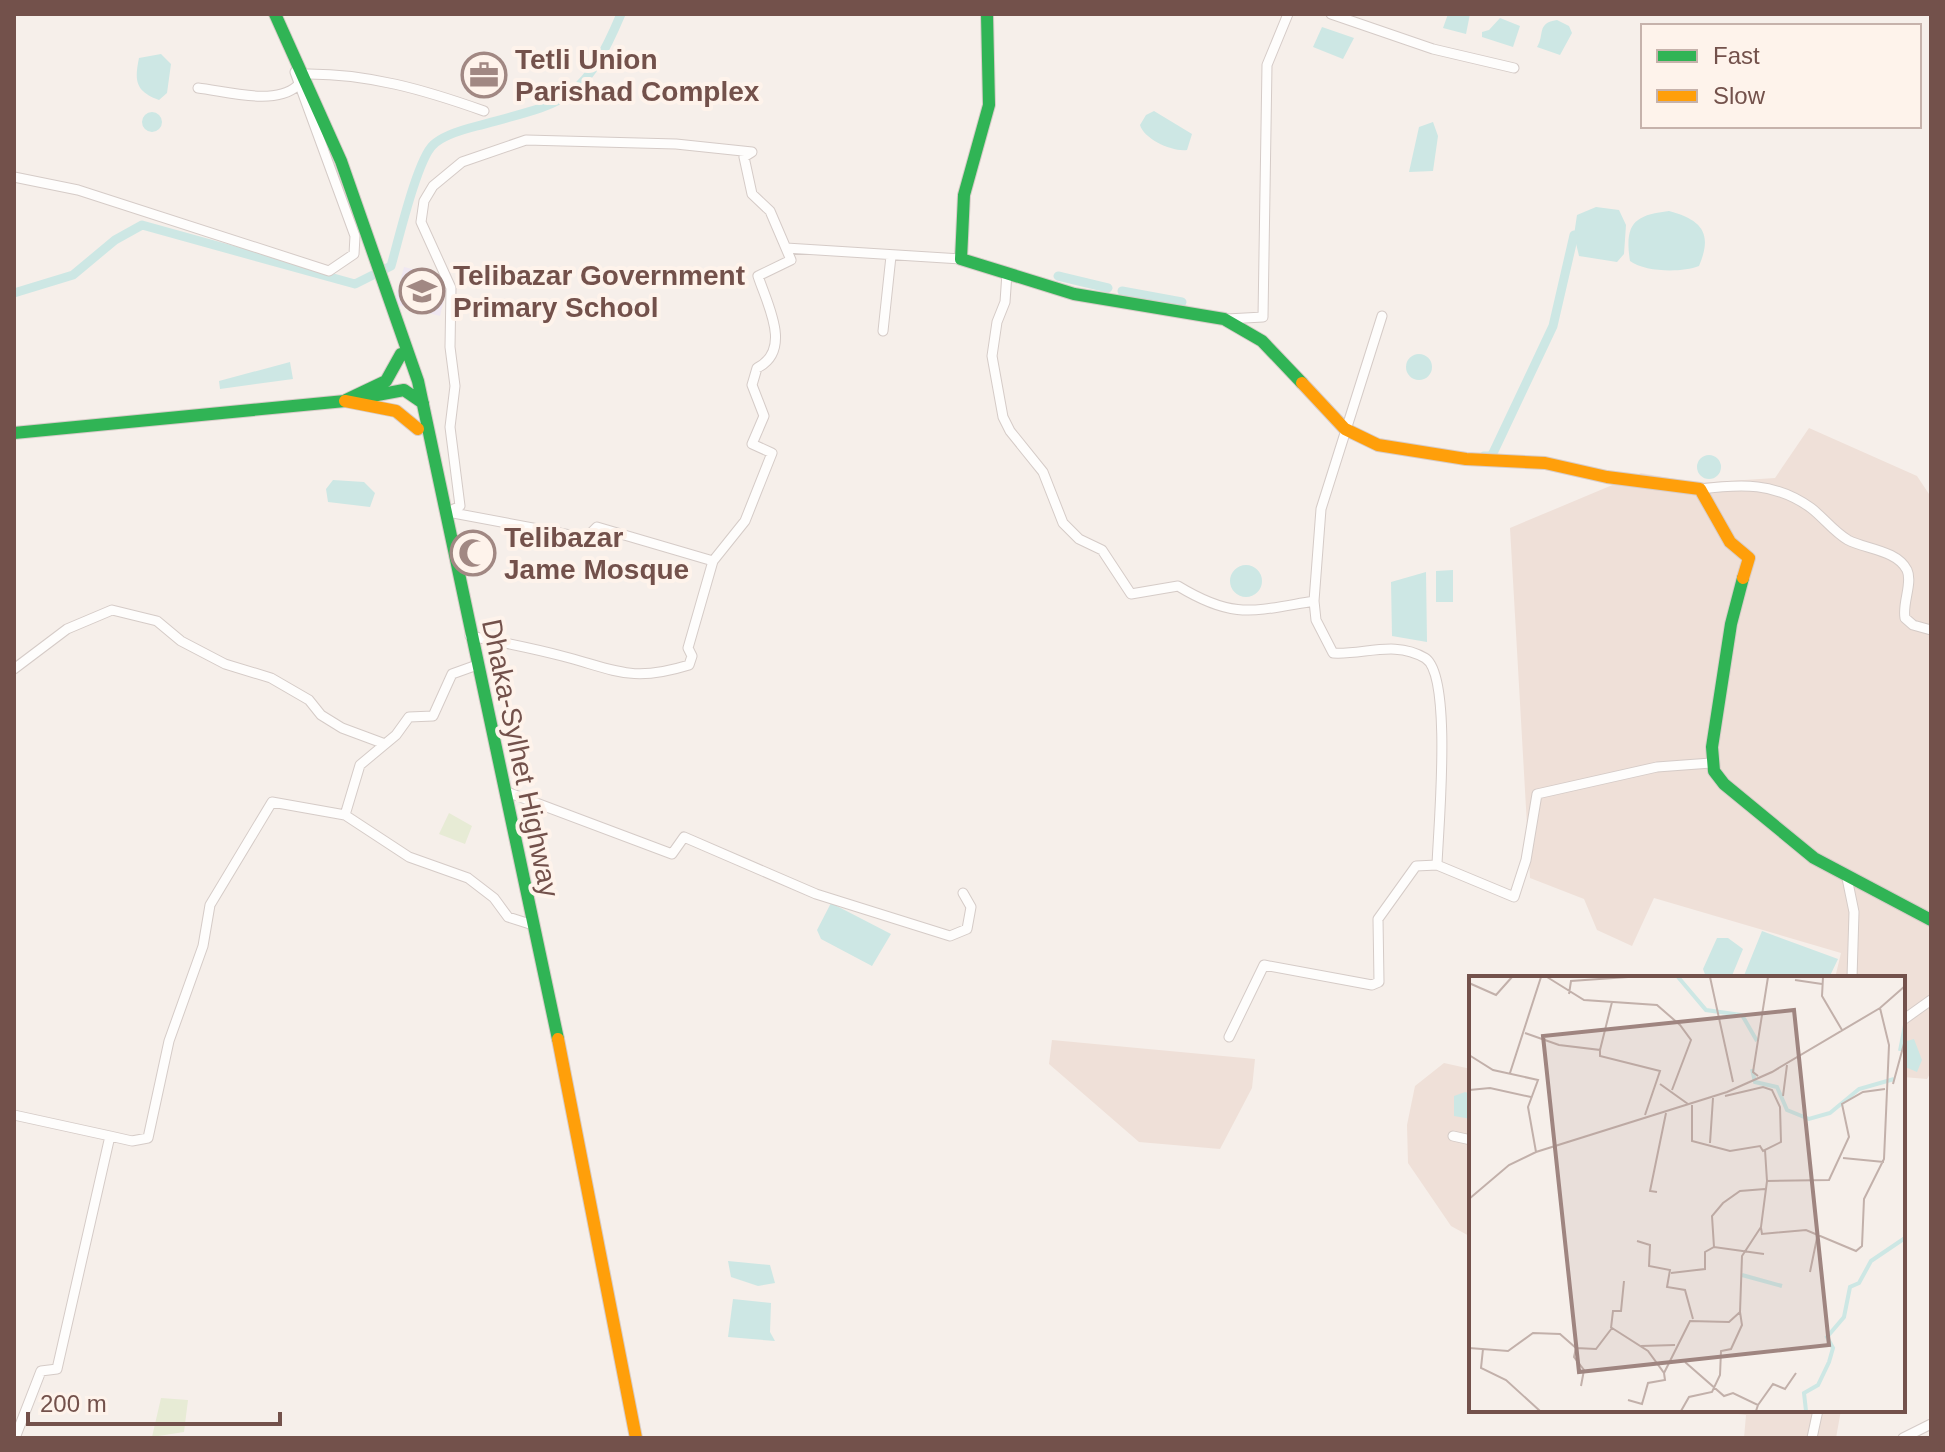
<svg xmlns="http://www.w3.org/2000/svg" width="1945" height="1452" font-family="Helvetica,sans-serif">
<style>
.residential{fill:#efe0d8}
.education{fill:#f0e8f2}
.green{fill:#e7ebd5}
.water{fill:#cde7e4}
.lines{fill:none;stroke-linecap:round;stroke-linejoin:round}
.canal{stroke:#cde7e4;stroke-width:9}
.street-casing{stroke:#d5cbc7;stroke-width:11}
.fast-casing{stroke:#d7ccc8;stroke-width:14}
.slow-casing{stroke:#d7ccc8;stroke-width:14}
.street{stroke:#fefdfc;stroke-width:9}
.fast{stroke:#30b455;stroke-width:12}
.slow{stroke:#ff9f0a;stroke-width:12}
.labels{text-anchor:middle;stroke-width:8;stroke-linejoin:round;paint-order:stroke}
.poi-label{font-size:28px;font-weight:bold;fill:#73514b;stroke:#fef3eb;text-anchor:start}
.street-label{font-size:28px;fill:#73514b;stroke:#fef3eb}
.inset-river{fill:none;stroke:#cde7e4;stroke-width:4}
.inset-road{fill:none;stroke:#c2b0aa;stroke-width:2}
.view{fill:#9f8580;fill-opacity:0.15;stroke:#9f8580;stroke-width:4}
.inset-edge{fill:none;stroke:#73514b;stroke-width:4}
</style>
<rect width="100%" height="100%" fill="#f6efea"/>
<path class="residential" d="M1809,428L1917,476L1931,497V1072L1927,1079L1903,1077V978H1835L1841,953L1654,898L1632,946L1597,930L1584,899L1530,878L1510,528L1641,473L1698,483L1775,478Z
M1052,1040L1255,1059L1252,1088L1220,1149L1139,1142L1049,1064Z
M1444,1063L1471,1069V1237L1451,1226L1408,1163L1407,1125L1415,1086Z
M1706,1410H1841L1836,1438H1744L1746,1415Z"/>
<path class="education" d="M404,267L449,278L440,316L394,304Z"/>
<path class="green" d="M449,813L472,826L465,844L439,834Z
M161,1398L188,1400L184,1432L152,1437Z"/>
<path class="water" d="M1448,14H1470L1466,34L1443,28Z
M1500,18L1520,26L1513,47L1482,37V32L1489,30Z
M1557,20L1569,26L1572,33L1560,55L1537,47C1545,35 1536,23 1557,20Z
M1322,27L1354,38L1343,59L1313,47Z
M161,54L171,64L167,93L159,100C136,91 134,82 139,58Z
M1154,111L1192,134L1187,150C1172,152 1144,139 1140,125L1146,115Z
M142 122a10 10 0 1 1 20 0a10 10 0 1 1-20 0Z
M1433,122L1438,136L1433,171L1409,172L1419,127Z
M1596,207L1619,210L1626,225L1624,254L1617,262L1579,256L1574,235L1577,215Z
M1669,211C1702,220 1713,233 1699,266C1681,273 1645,272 1630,261C1624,223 1635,215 1669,211Z
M1406 367a13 13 0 1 1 26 0a13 13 0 1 1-26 0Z
M290,362L293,379L220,389L219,381Z
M1697 467a12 12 0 1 1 24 0a12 12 0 1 1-24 0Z
M333,480L364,482L375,493L370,507L328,502L326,489Z
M1230 581a16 16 0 1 1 32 0a16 16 0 1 1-32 0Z
M1453,570V602H1436V571Z
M1426,572L1427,642L1392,636L1391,582Z
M831,903L891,934L872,966L821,939L817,930Z
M1762,931L1838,959L1829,978H1743Z
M1717,938H1728L1743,949L1731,978L1706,977L1703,969Z
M1914,1039L1922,1060L1917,1072L1903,1066V1042Z
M1465,1092L1471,1094V1119L1454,1116V1096Z
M728,1261L770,1265L775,1283L758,1286L731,1277Z
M733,1299L771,1303L770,1332L775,1341L728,1337Z"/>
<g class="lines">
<path class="canal" d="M1058,276L1108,288
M1122,291L1182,302
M14,293L73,275L115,240L142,225L355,284L391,266C398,242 417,160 433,145C442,136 465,129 477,126C565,102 583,104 621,14
M1484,456H1491L1494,451L1553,326L1574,235"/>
<g class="street-casing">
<path id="street" d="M1331,14L1433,49L1514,68
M304,74C367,73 425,90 484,111
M198,88C225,91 275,106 297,86
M14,177L78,190L329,271L354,254L355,236L295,72
M786,248L961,259
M1007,273L1005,302L997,322L992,356L1003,417L1010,431L1043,472L1063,523L1079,539L1102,550L1131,594L1178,586C1234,620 1253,611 1314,601
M1382,316L1321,509L1314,601L1316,620L1333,653C1364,655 1395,640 1425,658C1453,675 1438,831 1437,865
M1227,319L1263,317L1267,65L1288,14
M883,331L891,256
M1700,489C1741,484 1775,482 1811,508C1823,517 1834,532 1848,540C1865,549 1897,550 1907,570C1913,583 1902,603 1905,618L1913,625L1931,630
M448,512L460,506L450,427L455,386L450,347L451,288L421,222L424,201L433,186L462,162L526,140L676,144L752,152L744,157L752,194L770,211L791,260L758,276C767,304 793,350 757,368L752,385L764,416L752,444L772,453L745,521L713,561L688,648L692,656L689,665C631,683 616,670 562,656C532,648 501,642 470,636
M448,512L586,538L597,527L713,561
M14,669L67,629L112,610L157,621L181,641L225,664L271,678L309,700L321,715L342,728L385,744
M507,792L672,854L684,837L816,894L950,936L967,929L971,907L963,893
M345,815L360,765L396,735L409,717L433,716L452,674L477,665
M1847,878L1854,912L1852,978
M1903,1020L1931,1000
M1229,1037L1264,965L1372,985L1379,982L1378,919L1416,866L1437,865L1514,897L1526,860L1537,794L1657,767L1711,763
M14,1115L110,1136
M1453,1136L1471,1140
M15,1438L41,1371L57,1369L110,1136L132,1141L148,1138L169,1041L203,946L210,905L272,802L345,815L409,857L468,878L494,898L508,917L533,925
M1812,1438L1818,1410
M1903,1438L1931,1424"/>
</g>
<g class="fast-casing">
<path id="fast" d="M275,14L341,161L418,381L558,1039
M987,14L989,105L964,195L961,259L1074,294L1224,319L1262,341L1302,383
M346,400L386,381L401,354
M14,433L345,401L404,390L423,403
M1743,578L1731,624L1712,747L1714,771L1724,784L1814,858L1931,920"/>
</g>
<g class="slow-casing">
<path id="slow" d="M1302,383L1345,429L1378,445L1466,459L1545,463L1607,477L1700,489L1730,542L1749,558L1743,578
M345,401L396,411L418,429
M558,1039L636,1438"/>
</g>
<use href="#street" class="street"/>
<use href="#fast" class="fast"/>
<use href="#slow" class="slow"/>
</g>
<defs>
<g id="office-ring" transform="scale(2.3)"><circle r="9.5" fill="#fef3eb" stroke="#a18883" stroke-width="1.5"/><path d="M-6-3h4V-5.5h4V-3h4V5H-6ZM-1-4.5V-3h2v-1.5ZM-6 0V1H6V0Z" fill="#a18883"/></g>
<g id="school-ring" transform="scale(2.3)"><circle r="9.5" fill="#fef3eb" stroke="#a18883" stroke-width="1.5"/><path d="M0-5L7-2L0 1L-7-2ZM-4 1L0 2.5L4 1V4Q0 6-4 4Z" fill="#a18883"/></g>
<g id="mosque-ring" transform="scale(2.3)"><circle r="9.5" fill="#fef3eb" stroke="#a18883" stroke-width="1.5"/><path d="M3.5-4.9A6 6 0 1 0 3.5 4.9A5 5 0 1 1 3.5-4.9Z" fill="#a18883"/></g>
</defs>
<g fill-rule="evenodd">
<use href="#office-ring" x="484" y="75"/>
<use href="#school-ring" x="422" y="291"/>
<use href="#mosque-ring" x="473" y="553"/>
</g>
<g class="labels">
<g class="poi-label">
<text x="515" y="69">Tetli Union<tspan x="515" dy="32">Parishad Complex</tspan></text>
<text x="453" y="285">Telibazar Government<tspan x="453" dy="32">Primary School</tspan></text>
<text x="504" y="547">Telibazar<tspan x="504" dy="32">Jame Mosque</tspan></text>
</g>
<g class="street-label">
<text transform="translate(521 758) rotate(78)" y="10">Dhaka-Sylhet Highway</text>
</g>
</g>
<g transform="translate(1469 976)">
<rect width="436" height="436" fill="#f6efea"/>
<path class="inset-river" d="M209,1L237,34L273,39L288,65M431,75L436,49M283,93L286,106L308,111L318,134L340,143L361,137L390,113L425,103M273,299L313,310M337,435L335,417L349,409L360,386L364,372L358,361L375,341L381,311L390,307L402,285L436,262"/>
<path class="inset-road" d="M78,1L115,24L188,29L211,49L222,64L203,114M241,1L264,106M354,1L353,20L373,54M326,4L353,8M0,7L27,19L43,1M100,18L102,5L159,1M56,57L90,69L131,74V80L191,95L176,139M131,74L143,26M0,79L24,94L69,104L59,131L67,176M41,97L72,1M289,100L284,96L299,1M191,108L219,128M424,108L436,64M0,114L21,112L62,121M314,120L318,89M223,129V165L261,175L291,170L294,175L312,166L311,131L303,114L294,111L256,120M241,167L244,122M296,174L298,205M374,182L415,186M188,216L181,215L197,137M0,223L40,189L67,176L258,116L303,96L411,32L436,10M292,252L293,258L337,254L387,275L393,270L395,223L415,183L420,69L411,32M168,265L181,269L180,290L201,294L198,311L216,314L224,343M245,271L243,240L254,227L271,215L296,213M341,296L349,257M202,297L236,293V276L245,271L295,278M142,352L144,335H152L155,305M172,370L206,369M0,372L39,375L64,357L91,358L107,372L127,373L143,352L179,375L195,397L196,404L179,407L173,428L159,424M107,372L105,381L115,394L112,410M14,373L12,392L37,404L71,435M216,386L255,420L264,417L289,429L287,435M195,397L221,345L260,346L271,336L273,280L292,251L298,205L360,204L380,161L373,128L394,116L416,113M289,429L304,408L316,413L327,397M212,435L220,421L243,416L251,399L252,375L262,373L273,349L271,336"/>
<path class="view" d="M325,34L360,369L110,396L74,60Z"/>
<rect width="436" height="436" class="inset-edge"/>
</g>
<rect width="1945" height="1452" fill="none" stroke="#73514b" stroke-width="32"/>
<rect x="1641" y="24" width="280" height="104" fill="#fef3eb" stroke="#c6b2ab" stroke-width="2"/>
<rect x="1657" y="50" width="40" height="12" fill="#30b455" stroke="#c6b2ab" stroke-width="2"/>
<text x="1713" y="64" font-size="24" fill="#73514b">Fast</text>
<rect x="1657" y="90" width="40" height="12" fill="#ff9f0a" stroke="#c6b2ab" stroke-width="2"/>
<text x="1713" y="104" font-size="24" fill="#73514b">Slow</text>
<path d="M28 1412v12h252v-12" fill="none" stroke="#73514b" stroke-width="4"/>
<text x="40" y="1412" font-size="24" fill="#73514b" stroke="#fef3eb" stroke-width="6" paint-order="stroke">200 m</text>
</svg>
